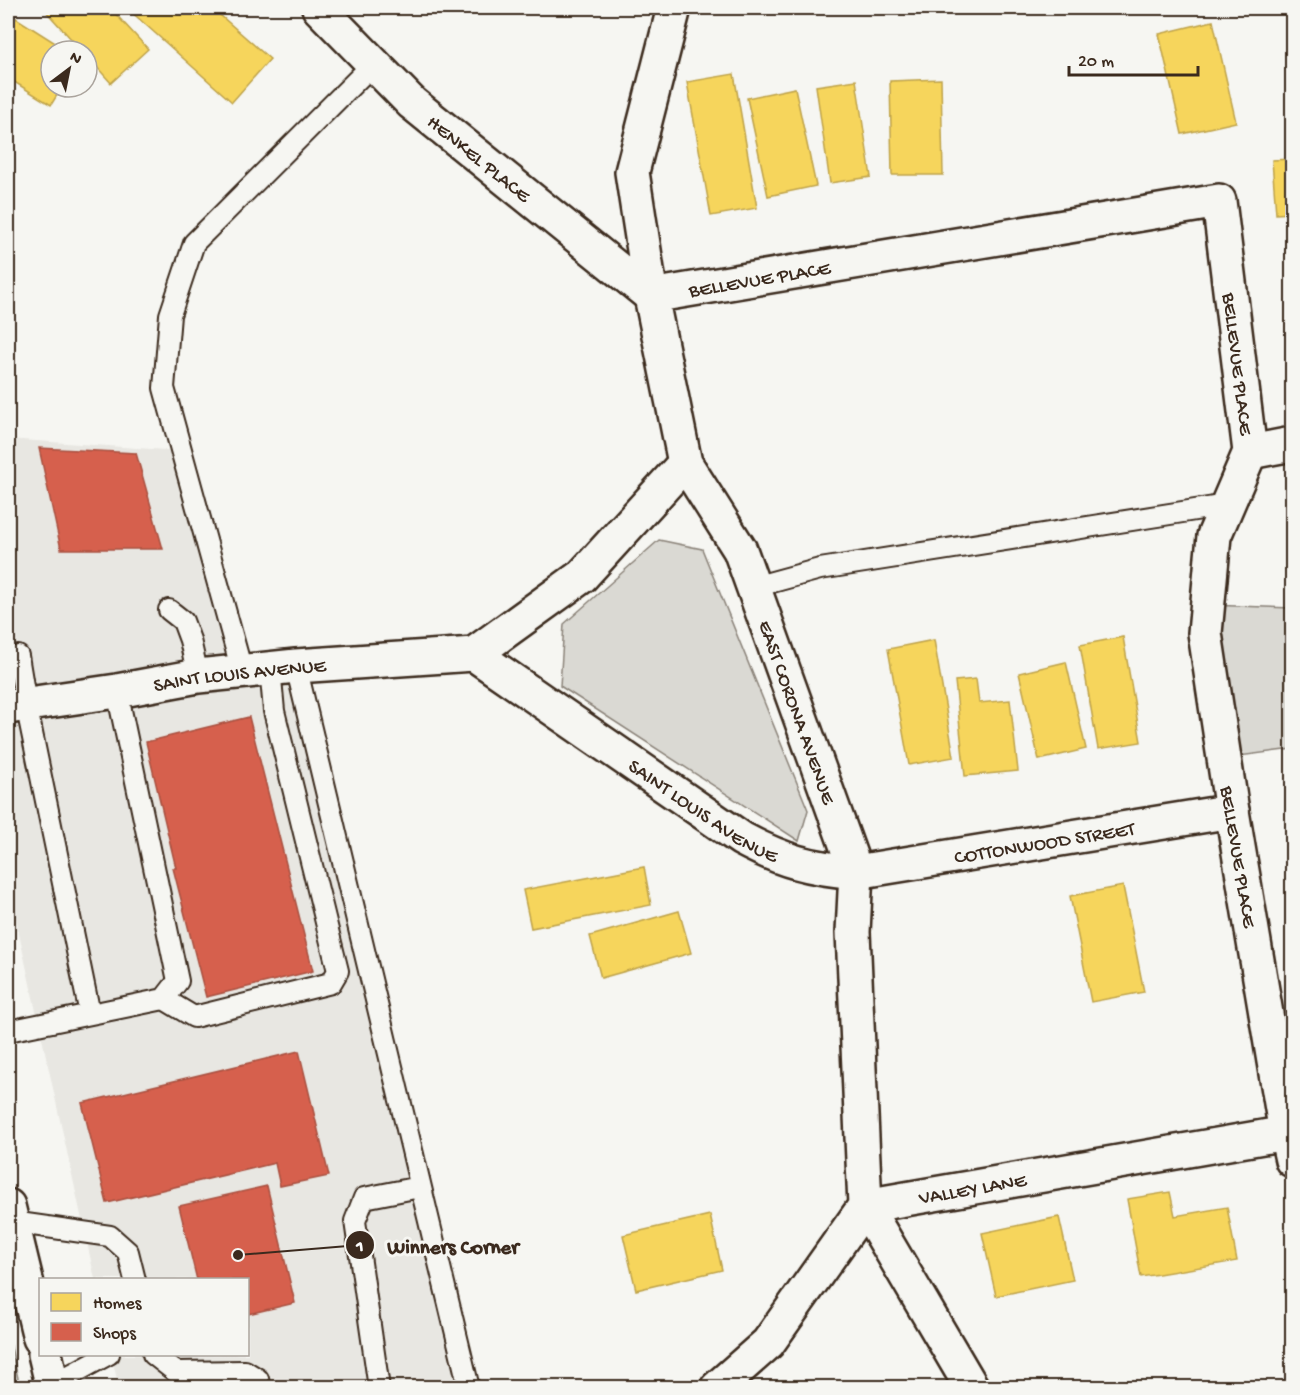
<svg xmlns="http://www.w3.org/2000/svg" width="1300" height="1395" font-family="'Gochi Hand',sans-serif">
<style>
.built{fill:#e8e7e2}
.green{fill:#dad9d3;stroke:#8a8278;stroke-width:1.5}
.homes{fill:#f6d55c;stroke:#bea249;stroke-width:1.5}
.shops{fill:#d6604d;stroke:#a8503f;stroke-width:1.5}
.lines{fill:none;stroke-linecap:round;stroke-linejoin:round}
.service-casing{stroke:#3b2a1e;stroke-width:24}
.minor-casing{stroke:#3b2a1e;stroke-width:38}
.secondary-casing{stroke:#3b2a1e;stroke-width:38}
.service{stroke:#f6f6f2;stroke-width:20}
.minor{stroke:#f6f6f2;stroke-width:33}
.secondary{stroke:#f6f6f2;stroke-width:33}
.labels{text-anchor:middle;stroke-width:6;stroke-linejoin:round;paint-order:stroke}
.street-label{font-size:20px;fill:#3b2a1e;stroke:#f6f6f2}
.leader{fill:none;stroke:#3b2a1e;stroke-width:2}
.callout-dot{fill:#3b2a1e;stroke:#f6f6f2;stroke-width:2}
.mark-label{font-size:18px;text-anchor:middle;font-weight:bold;fill:#fff}
.callout-label{font-size:21px;text-anchor:middle;font-weight:bold;fill:#3b2a1e;stroke:#f6f6f2;stroke-width:6;stroke-linejoin:round;paint-order:stroke}
</style>
<rect width="100%" height="100%" fill="#f6f6f2"/>
<filter id="ink" filterUnits="userSpaceOnUse"><feTurbulence type="fractalNoise" baseFrequency=".0167" numOctaves="2"/><feDisplacementMap in="SourceGraphic" scale="12" xChannelSelector="R" yChannelSelector="G"/><feConvolveMatrix kernelMatrix="1 2 1 2 8 2 1 2 1" color-interpolation-filters="sRGB"/></filter>
<g filter="url(#ink)">
<path class="built" d="M8,439L180,451L242,671L296,666L469,1387H119L111,1355L248,1354V1280L95,1279L8,884Z"/>
<path class="green" d="M659,540L702,549L808,810L799,841L560,686L564,624Z
M1207,605L1292,608V749L1224,758Z
M8,1334L20,1387H8Z"/>
<path class="homes" d="M43,8H110L148,49L111,83L87,56V51H82Z
M127,8H212L270,59L232,102Z
M8,13L68,51H51V87H62L51,105L8,78Z
M1213,21L1236,122L1182,134L1159,34Z
M734,74L757,208L711,216L687,82Z
M941,79L943,175H892L890,81Z
M856,80L871,177L830,183L816,86Z
M795,88L816,186L768,196L747,98Z
M1292,159V213L1276,214L1272,160Z
M1123,637L1141,742L1098,749L1080,645Z
M934,640L954,757L909,765L888,649Z
M1066,662L1086,749L1039,760L1019,673Z
M976,679L979,703L1010,700L1018,771L965,776L955,681Z
M644,867L651,905L531,928L523,890Z
M1123,886L1144,992L1091,1002L1070,896Z
M679,911L691,953L601,978L590,936Z
M1170,1192L1175,1216L1227,1207L1237,1261L1141,1277L1127,1199Z
M710,1215L722,1270L636,1290L623,1235Z
M1059,1217L1073,1280L996,1296L982,1233Z"/>
<path class="shops" d="M39,448L136,453L163,549H61Z
M249,717L313,971L206,997L173,868H176L146,742Z
M299,1051L329,1176L280,1186L275,1163L107,1203L82,1103Z
M267,1186L295,1303L248,1314V1280H197L179,1206Z"/>
<g class="lines">
<g class="service-casing">
<path id="service" d="M754,587L820,569L1227,505
M169,610L183,621L190,640L198,676
M18,656L26,704L90,1014
M296,666L469,1388
M242,671L164,388L170,315L194,243L373,64
M164,999L194,1017L331,983L338,971L274,711L270,668
M8,1031L164,999L178,981L117,691
M12,1222L110,1236L128,1252L135,1280
M153,1354L176,1372L245,1371L258,1379L260,1388
M52,1385L109,1354
M379,1388L355,1221L364,1198L420,1187"/>
</g>
<g class="minor-casing">
<g id="minor">
<path id="s1" d="M319,8L412,103L651,296L1219,201L1250,452L1214,536L1205,633L1232,811L1286,1133L1292,1160"/>
<path id="s2" d="M674,8L632,172L651,296L685,463L740,550L856,872L853,932L865,1206L768,1343L717,1388"/>
<path d="M1250,452L1292,444"/>
<path id="s3" d="M474,654L742,839C783,861 810,868 856,872L1232,811"/>
<path id="s4" d="M8,707L117,691L198,676L296,666L474,654L582,576L685,463"/>
<path id="s5" d="M972,1388L865,1206L1286,1133"/>
</g>
</g>
<g class="secondary-casing">
<path id="secondary" d="M8,1206L40,1338
M45,1354L53,1388"/>
</g>
<use href="#service" class="service"/>
<use href="#minor" class="minor"/>
<use href="#secondary" class="secondary"/>
</g>
</g>
<g class="labels">
<g class="street-label">
<text dy="7" stroke="none"><textPath href="#s1" startOffset="220">HENKEL PLACE</textPath></text>
<text dy="7" stroke="none"><textPath href="#s1" startOffset="550">BELLEVUE PLACE</textPath></text>
<text dy="7" stroke="none"><textPath href="#s1" startOffset="1180">BELLEVUE PLACE</textPath></text>
<text dy="7" stroke="none"><textPath href="#s4" startOffset="234">SAINT LOUIS AVENUE</textPath></text>
<text dy="7" stroke="none"><textPath href="#s2" startOffset="740">EAST CORONA AVENUE</textPath></text>
<text dy="7" stroke="none"><textPath href="#s3" startOffset="278">SAINT LOUIS AVENUE</textPath></text>
<text dy="7" stroke="none"><textPath href="#s3" startOffset="636">COTTONWOOD STREET</textPath></text>
<text dy="7" stroke="none"><textPath href="#s1" startOffset="1684">BELLEVUE PLACE</textPath></text>
<text dy="7" stroke="none"><textPath href="#s5" startOffset="320">VALLEY LANE</textPath></text>
</g>
</g>
<path class="leader" d="M238 1255L360 1245"/>
<g class="callout-dot">
<circle cx="238" cy="1255" r="6"/>
<circle cx="360" cy="1245" r="15"/>
</g>
<g class="mark-label">
<text x="360" y="1251">1</text>
</g>
<g class="callout-label">
<text x="453" y="1253">Winners Corner</text>
</g>
<rect width="1300" height="1395" fill="none" stroke="#f6f6f2" stroke-width="30"/>
<rect x="15" y="15" width="1270" height="1365" fill="none" stroke="#3b2a1e" stroke-width="2" filter="url(#ink)"/>
<rect x="39" y="1278" width="210" height="78" fill="#f6f6f2" stroke="#aba49d" stroke-width="1.5"/>
<rect x="51" y="1293" width="30" height="18" fill="#f6d55c" stroke="#aba49d" stroke-width="1.5"/>
<text x="93" y="1308" font-size="18" fill="#3b2a1e">Homes</text>
<rect x="51" y="1323" width="30" height="18" fill="#d6604d" stroke="#aba49d" stroke-width="1.5"/>
<text x="93" y="1338" font-size="18" fill="#3b2a1e">Shops</text>
<g transform="translate(69 69) rotate(32)"><circle r="28" fill="#f6f6f2" stroke="#aba49d" stroke-width="1.5"/>
<path d="M0-4.5L10 22L0 15L-10 22Z" fill="#3b2a1e"/>
<text y="-9" font-size="16" font-weight="bold" text-anchor="middle" fill="#3b2a1e">N</text>
</g>
<path d="M1069 66v9h129v-9" fill="none" stroke="#3b2a1e" stroke-width="3"/>
<text x="1078" y="66" font-size="18" fill="#3b2a1e" stroke="#f6f6f2" stroke-width="4.5" paint-order="stroke">20 m</text>
</svg>
